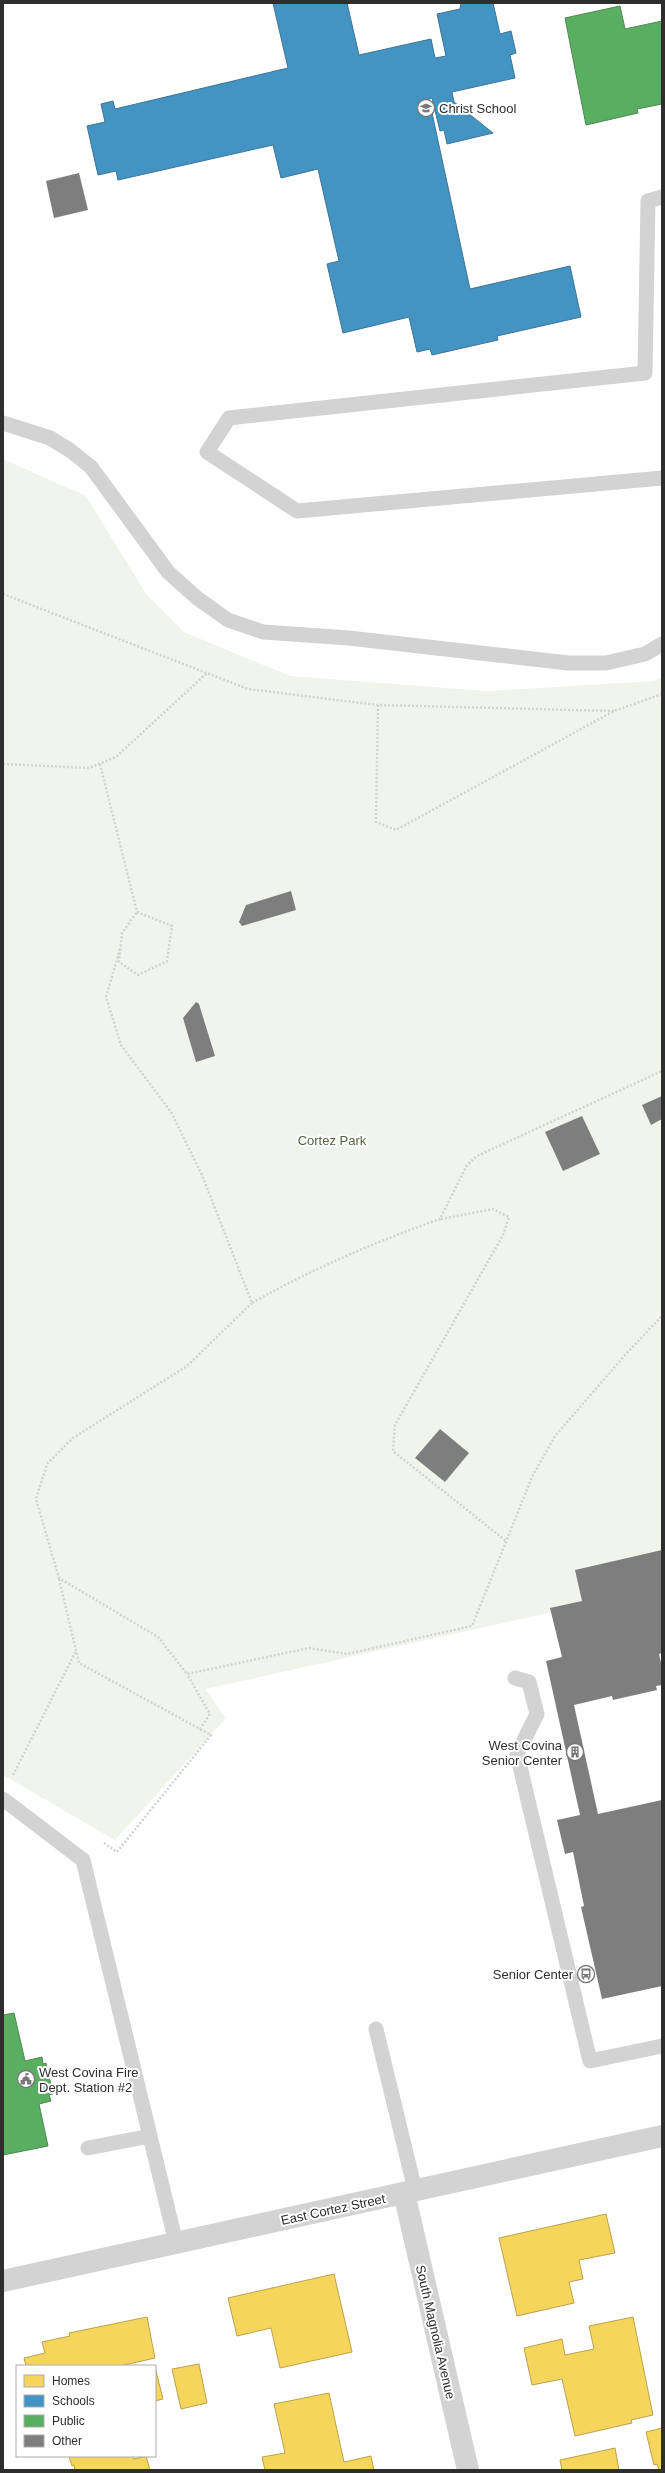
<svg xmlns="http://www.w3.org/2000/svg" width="665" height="2473" font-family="Helvetica,sans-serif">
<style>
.green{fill:#f1f4ec}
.homes{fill:#f6d55c;stroke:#baa34e}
.schools{fill:#4393c3;stroke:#3d7596}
.public{fill:#5aae61;stroke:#4d8852}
.building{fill:#7e7e7e}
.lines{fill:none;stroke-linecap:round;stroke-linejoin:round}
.path{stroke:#d3d3d3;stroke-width:2.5;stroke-dasharray:2 2;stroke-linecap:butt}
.service{stroke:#d3d3d3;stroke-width:15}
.minor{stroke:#d3d3d3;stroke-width:22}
.tertiary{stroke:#d3d3d3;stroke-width:22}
.labels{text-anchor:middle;stroke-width:4;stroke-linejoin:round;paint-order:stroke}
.poi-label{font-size:13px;fill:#2e2e2e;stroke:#fff;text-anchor:start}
.park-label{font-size:13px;fill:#52673f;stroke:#fff}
.street-label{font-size:13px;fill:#2e2e2e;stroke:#fff}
</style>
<rect width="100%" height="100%" fill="#fff"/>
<path class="green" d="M3,459L86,496L146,594L184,632L290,676L486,691L654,681L662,677V1588L205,1689L226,1718L115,1840L3,1775Z"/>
<path class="homes" d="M606,2214L615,2253L579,2260L583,2279L569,2282L574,2303L517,2316L499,2238Z
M334,2274L352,2352L280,2368L271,2328L237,2336L228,2298Z
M147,2317L155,2358L120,2366H26L24,2358L45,2353L42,2342L70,2336L69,2333Z
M633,2317L653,2415L631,2420L632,2423L575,2436L562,2379L532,2385L524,2348L562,2339L565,2355L594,2349L589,2326Z
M199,2364L207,2403L181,2409L172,2369Z
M155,2367L163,2399L155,2401Z
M329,2393L344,2462L371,2456L374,2470H265L262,2457L285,2453L274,2404Z
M662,2428V2470H659L657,2464L654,2465L646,2432Z
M615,2448L619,2470H562L560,2460Z
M69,2456H133L134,2459L146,2456L150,2470H75L74,2465L72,2466Z"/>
<path class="schools" d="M273,3H347L359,55L431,39L435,58L446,56L437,14L460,9L461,3H493L500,34L511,31L516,53L510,55L515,78L452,92L454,102L493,133L447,144L444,130L440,131L432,98L429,99L470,289L570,266L581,317L497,336L498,340L432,355L430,349L417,352L409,317L343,333L327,264L339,261L318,169L281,178L273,145L118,180L116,171L98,175L87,126L105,122L101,104L113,101L115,109L288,68Z"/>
<path class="public" d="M620,6L625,29L662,21V104L637,109L638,113L586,125L565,18Z
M14,2013L25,2061L42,2057L43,2064L46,2063L53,2094L49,2095L51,2101L39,2104L48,2146L3,2155V2015Z"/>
<path class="building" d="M79,173L88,210L54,218L46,181Z
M291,891L296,910L242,926L239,922L246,905Z
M196,1002L199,1004L215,1056L196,1062L183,1018Z
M662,1096V1119L651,1125L642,1105Z
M582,1116L600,1154L563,1171L545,1132Z
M440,1429L469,1453L445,1482L415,1458Z
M662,1550V1653L659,1654L662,1667V1685L656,1686L657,1690L613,1700L612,1696L574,1705L598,1814L662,1800V1986L602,1999L581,1907L584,1906L573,1852L565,1854L557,1820L580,1815L546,1661L562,1657L550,1608L582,1601L575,1570Z"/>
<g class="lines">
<path class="path" d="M3,594L248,689L378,705
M614,711L378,705L376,822L396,830L614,711L662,694
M3,764L89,768L116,757L207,673
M100,764L137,912
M137,912L172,926L167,961L138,975L119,962L122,933Z
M120,949L106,997L121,1045L171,1112L202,1175L252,1303C312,1269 375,1242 440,1219L467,1165L477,1156L662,1071
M441,1219L493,1209L509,1217L503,1235L395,1425L393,1451L506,1541
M252,1303L187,1366L73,1438L47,1464L36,1499L59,1578L158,1637L187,1674L309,1648L347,1654L472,1626L532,1477L555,1436L626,1354L662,1316
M59,1579L79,1663L200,1729L210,1714L187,1674
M13,1775L76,1651
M104,1843L117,1852L211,1735L200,1729"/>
<path class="service" d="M662,197L648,201L645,373L229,418L207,452L297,511L662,478
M3,423L50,438L71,451L91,467L168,572L197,598L228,620L263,632L349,638L568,663H606L645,654L662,644
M515,1678L529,1682L537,1714L517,1754L590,2061L662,2046
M3,1799L83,1860L176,2243
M376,2029L415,2190
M88,2148L150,2136"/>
<path class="minor" d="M404,2193L468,2470"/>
<path class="tertiary" d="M3,2281L662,2136"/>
</g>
<defs>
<g id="school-ring" transform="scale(0.9)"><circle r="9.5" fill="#fff" stroke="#777" stroke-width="1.5"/><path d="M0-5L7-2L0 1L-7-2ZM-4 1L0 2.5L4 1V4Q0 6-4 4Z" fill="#777"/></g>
<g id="building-ring" transform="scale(0.9)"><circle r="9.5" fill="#fff" stroke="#777" stroke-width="1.5"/><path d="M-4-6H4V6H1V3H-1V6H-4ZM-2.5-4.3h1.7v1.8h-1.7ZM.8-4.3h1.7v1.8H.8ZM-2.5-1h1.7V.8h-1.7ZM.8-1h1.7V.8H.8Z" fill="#777"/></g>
<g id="bus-ring" transform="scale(0.9)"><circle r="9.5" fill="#fff" stroke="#777" stroke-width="1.5"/><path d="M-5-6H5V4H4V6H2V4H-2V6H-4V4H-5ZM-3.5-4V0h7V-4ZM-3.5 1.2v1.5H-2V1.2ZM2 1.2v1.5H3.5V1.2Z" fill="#777"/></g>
<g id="civic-ring" transform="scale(0.9)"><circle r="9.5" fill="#fff" stroke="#777" stroke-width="1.5"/><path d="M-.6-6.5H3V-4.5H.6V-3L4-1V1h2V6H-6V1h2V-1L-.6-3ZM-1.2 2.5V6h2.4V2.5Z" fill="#777"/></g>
</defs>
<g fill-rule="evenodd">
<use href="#school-ring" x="426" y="108"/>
<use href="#building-ring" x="575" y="1752"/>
<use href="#bus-ring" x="586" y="1974"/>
<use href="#civic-ring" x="26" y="2079"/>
</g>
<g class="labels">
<g class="poi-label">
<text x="439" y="113">Christ School</text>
<text x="562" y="1750" text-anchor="end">West Covina<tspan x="562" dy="15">Senior Center</tspan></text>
<text x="573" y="1979" text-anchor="end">Senior Center</text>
<text x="39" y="2077">West Covina Fire<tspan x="39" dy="15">Dept. Station #2</tspan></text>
</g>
<g class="park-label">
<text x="332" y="1145">Cortez Park</text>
</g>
<g class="street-label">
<text transform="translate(333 2209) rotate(-12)" y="5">East Cortez Street</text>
<text transform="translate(436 2332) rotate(77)" y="5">South Magnolia Avenue</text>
</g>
</g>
<rect width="665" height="2473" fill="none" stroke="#2e2e2e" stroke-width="8"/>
<rect x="16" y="2365" width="140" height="92" fill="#ffffff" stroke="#ababab"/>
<rect x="24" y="2375" width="20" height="12" fill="#f6d55c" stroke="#ababab"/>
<text x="52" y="2385" font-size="12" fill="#2e2e2e">Homes</text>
<rect x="24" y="2395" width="20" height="12" fill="#4393c3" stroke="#ababab"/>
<text x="52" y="2405" font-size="12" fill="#2e2e2e">Schools</text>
<rect x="24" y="2415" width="20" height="12" fill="#5aae61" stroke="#ababab"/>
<text x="52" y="2425" font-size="12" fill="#2e2e2e">Public</text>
<rect x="24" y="2435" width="20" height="12" fill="#7e7e7e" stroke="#ababab"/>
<text x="52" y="2445" font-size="12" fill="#2e2e2e">Other</text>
</svg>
